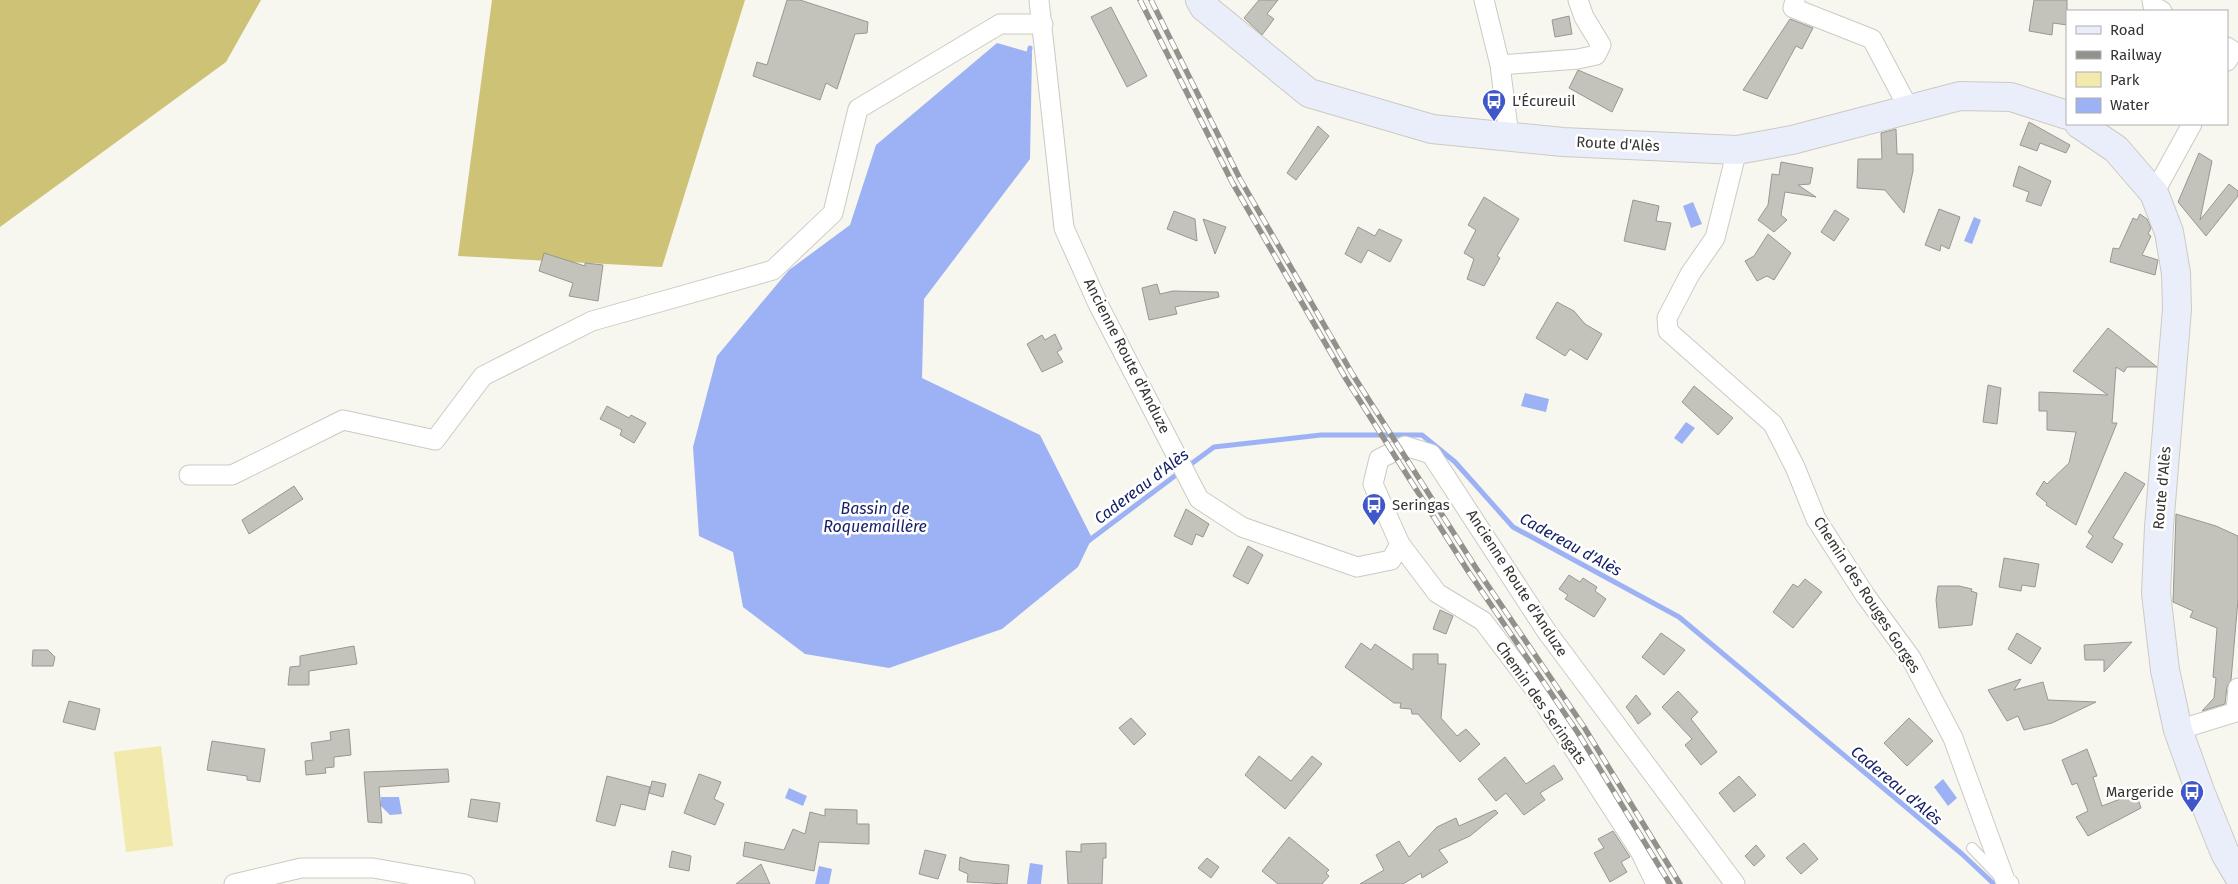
<svg xmlns="http://www.w3.org/2000/svg" width="2238" height="884" font-family="'Fira Sans',sans-serif">
<style>
.green{fill:#f2eaad}
.forest{fill:#cdc276}
.water{fill:#9cb2f4}
.lines{fill:none;stroke-linecap:round;stroke-linejoin:round}
.stream{stroke:#9cb2f4;stroke-width:5}
.building{fill:#c3c2bb;stroke:#989791}
.service-casing{stroke:#cbcac3;stroke-width:12}
.minor-casing{stroke:#cbcac3;stroke-width:21}
.secondary-casing{stroke:#cbcac3;stroke-width:30}
.service{stroke:#fff;stroke-width:10}
.minor{stroke:#fff;stroke-width:19}
.secondary{stroke:#eaeefa;stroke-width:28}
.rail-casing{stroke:#92918c;stroke-width:5.5}
.rail{stroke:#fff;stroke-width:4;stroke-dasharray:11;stroke-linecap:butt}
.labels{text-anchor:middle;stroke-width:5;stroke-linejoin:round;paint-order:stroke}
.poi-label{font-size:15px;fill:#353431;stroke:#fff;text-anchor:start}
.street-label{font-size:15px;fill:#353431;stroke:#fff}
.water-label{font-size:16px;font-style:italic;fill:#15206a;stroke:#fff}
</style>
<rect width="100%" height="100%" fill="#f7f6ef"/>
<path class="green" d="M161,746L173,846L126,852L114,752Z"/>
<path class="forest" d="M0,0H261L226,62L0,227Z
M492,0H745L662,267L458,256Z"/>
<path class="water" d="M997,43L1032,53L1030,159L924,299L922,378L1040,435L1092,538L1078,567L1002,629L889,668L805,654L743,607L733,552L699,536L693,447L717,356L789,270L850,225L876,145Z
M1693,202L1702,224L1691,228L1683,206Z
M1974,217L1981,220L1972,244L1964,241Z
M1525,393L1549,399L1546,412L1521,406Z
M1686,422L1695,428L1682,444L1674,438Z
M1943,779L1957,798L1948,806L1934,787Z
M789,788L807,796L803,806L785,798Z
M381,797H399L402,814L390,815L381,806Z
M1030,863L1043,865L1041,884H1027Z
M819,866L832,869L829,884H815Z"/>
<g class="lines">
<path class="stream" d="M1028,58L1030,48
M1187,467L1214,447L1321,435H1422L1455,462L1513,527L1679,617L1962,854L1994,884
M1087,542L1180,472"/>
</g>
<path class="building" d="M787,0H800L868,22L867,33L855,34L837,89L826,83L820,100L753,76L757,62L767,65Z
M1259,0H1278L1267,14L1274,19L1262,35L1244,18Z
M2034,0H2067V25L2053,23L2052,35L2029,31Z
M1111,7L1147,76L1127,87L1091,17Z
M1569,16L1572,34L1555,37L1552,20Z
M1790,19L1813,28L1802,49L1796,46L1767,99L1743,90Z
M1578,70L1623,89L1612,112L1569,88Z
M2029,122L2070,145L2066,153L2040,143L2037,151L2020,145Z
M1318,126L1329,136L1296,180L1287,173Z
M1896,129L1897,154H1913V171L1904,213L1885,190L1857,188L1858,159H1882L1881,133Z
M2199,153L2212,161L2200,220L2229,184L2238,191V196L2206,236L2178,202Z
M1781,162L1813,168L1810,184L1798,185L1816,197L1785,192L1781,215L1787,220L1774,232L1758,220L1768,205L1772,174L1779,175Z
M2019,166L2051,181L2041,206L2026,201L2029,192L2013,186Z
M1484,197L1519,219L1497,256L1500,258L1484,286L1467,279L1474,259L1464,253L1476,230L1468,225Z
M1633,200L1659,206L1656,221L1671,223L1665,250L1624,241Z
M1939,209L1960,217L1949,249L1941,245L1940,251L1925,245Z
M1835,210L1849,219L1834,241L1821,232Z
M1174,211L1195,219L1197,241L1167,229Z
M2140,214L2147,219L2151,228L2148,234L2151,236L2142,255L2158,260L2155,275L2110,262L2113,248L2119,249L2133,218L2137,220Z
M1203,219L1226,227L1215,254Z
M1358,227L1375,236L1379,229L1402,240L1390,262L1368,250L1361,263L1345,254Z
M1768,234L1791,253L1774,280L1767,276L1757,281L1745,261L1754,256Z
M544,253L585,266V263L603,265L598,301L569,296L573,283L539,271Z
M1157,284L1160,294L1173,291L1218,292L1219,297L1175,307L1177,314L1149,320L1142,288Z
M1557,302L1574,311L1585,324L1602,334L1587,360L1570,349L1565,356L1536,338Z
M2108,328L2157,367H2127L2124,372L2116,367L2112,423H2117L2076,525L2046,505L2047,503L2036,494L2044,481L2047,484L2069,463L2076,432L2047,430V411H2039V392L2108,395L2073,371Z
M1055,334L1062,349L1057,352L1063,362L1042,372L1027,344L1042,335L1045,340Z
M1988,385L2001,388L1997,424L1983,422Z
M1694,386L1733,418L1718,435L1682,402Z
M607,406L629,418L631,415L646,423L634,443L620,435L622,430L600,419Z
M2125,472L2145,484L2113,538L2123,544L2112,563L2086,547L2093,536L2088,532Z
M294,486L303,499L249,534L242,520Z
M1186,509L1209,524L1203,537L1196,534L1192,545L1174,536Z
M2176,514L2216,526L2238,536V600L2231,680L2227,687L2225,704L2202,711L2214,698L2216,678L2213,677L2217,628L2190,617L2193,611L2173,602Z
M1248,546L1263,555L1248,584L1233,576Z
M2004,558L2039,564L2035,587L2022,585L2021,591L1999,587Z
M1569,575L1580,582L1583,578L1597,587L1595,591L1606,599L1594,617L1565,599L1568,595L1559,589Z
M1805,579L1822,592L1793,628L1773,612L1793,584L1798,587Z
M1938,586H1959L1972,589L1971,591L1977,593L1972,625L1939,628L1936,600Z
M1440,610L1453,616L1446,634L1433,629Z
M1661,633L1685,650L1664,675L1642,657Z
M2017,633L2041,648L2031,664L2008,649Z
M2132,642L2104,672V660H2085L2084,645Z
M1361,643L1371,650L1375,644L1413,670V654H1438V664H1446L1441,718L1457,736L1466,729L1480,744L1460,762L1418,714H1412L1411,709L1400,708L1401,703H1394L1345,667Z
M354,646L357,664L309,671V685H288L290,667L300,666V656Z
M33,650H48L55,657L53,666H32Z
M2021,679L2014,690L2043,682L2048,700L2096,702L2052,723L2024,730L2018,716L2007,721L1988,690Z
M1678,691L1698,712L1691,719L1717,752L1701,765L1685,745L1692,739L1662,707Z
M1636,695L1651,714L1638,724L1633,716L1626,707Z
M69,701L100,709L95,730L63,722Z
M1131,718L1146,734L1134,745L1119,728Z
M1909,718L1933,741L1907,766L1884,743Z
M349,729L351,755L334,757V767L325,768L326,773L306,775L305,761L313,760L311,743L331,740L330,732Z
M212,741L265,749L260,782L247,780V776L207,770Z
M2087,749L2097,776L2093,777L2102,806L2136,793L2141,808L2088,836L2076,817L2088,811L2077,783L2072,785L2062,760Z
M1259,756L1291,781L1312,756L1322,764L1285,809L1245,775Z
M1505,757L1526,784L1554,765L1563,779L1540,793L1545,800L1524,815L1506,793L1496,801L1478,779Z
M448,769L449,782L379,787L382,823L368,822L364,772Z
M699,774L721,782L714,799L724,804L715,825L684,813Z
M607,776L650,787L645,810L621,804L615,826L596,821Z
M1739,776L1756,795L1734,812L1719,793Z
M652,781L666,784L663,797L649,793Z
M471,799L500,803L497,822L468,817Z
M825,809L857,810V824H869V844L819,842L814,871L743,856L745,842L784,850L793,829L805,834L810,812L825,816Z
M1495,810L1498,813L1470,836L1439,850L1448,862L1422,878L1421,873L1403,884H1360L1384,870L1376,855L1399,841L1409,857L1437,827L1456,818L1459,826Z
M1613,831L1630,857L1621,862L1627,872L1610,882L1594,853L1604,848L1598,839Z
M1289,837L1329,870L1326,873L1329,876L1322,884H1278L1262,871Z
M1106,843V858H1103L1102,884H1068L1066,851L1081,852V844Z
M1804,843L1818,859L1801,874L1786,858Z
M1756,845L1765,856L1754,866L1745,856Z
M925,850L946,855L938,879L919,874Z
M672,851L691,856L689,871L669,867Z
M960,857L971,861L1009,865L1007,884L967,882L968,874L959,870Z
M1207,858L1219,867L1211,878L1198,868Z
M761,864L770,884H736Z"/>
<g class="lines">
<g class="service-casing">
<path id="service" d="M1972,848L1999,876"/>
</g>
<g class="minor-casing">
<path id="minor" d="M1039,0L1064,228L1099,306L1199,499L1242,527L1357,567L1391,560L1400,544
M1484,0L1500,65L1509,136
M1795,0L1793,8L1872,39L1909,109
M2152,0L2153,6L2162,11
M2227,47L2233,51L2227,61
M1500,65L1578,59L1596,55L1601,45L1584,17L1578,0
M1737,150L1715,238L1690,274L1667,318L1668,331L1773,424L1795,467L1816,519L1865,595L1911,658L1953,738L2006,883L2009,884
M2154,193L2192,124
M189,475H232L343,420L435,440L483,376L592,321L773,270L833,213L858,109L1000,24H1043
M2178,730L2236,712L2238,688
M234,884L301,868H373L465,884
M1656,884L1640,851L1537,692L1483,621L1437,593L1400,544L1373,484L1379,459L1405,446L1431,454L1547,632L1735,884"/>
</g>
<g class="secondary-casing">
<path id="secondary" d="M1200,0L1204,7L1309,93L1432,129L1563,142L1737,150L1792,140L1960,96L2011,97L2067,115
M2079,124L2116,149L2154,193L2169,232L2176,273L2177,309L2159,527L2156,593L2165,670L2178,730L2200,791L2225,853L2238,875"/>
</g>
<use href="#service" class="service"/>
<use href="#minor" class="minor"/>
<use href="#secondary" class="secondary"/>
<g class="rail-casing">
<path id="rail" d="M1140,0L1232,182L1346,379L1468,571L1578,733L1670,884
M1151,0L1240,179L1353,375L1476,568L1584,727L1680,884"/>
</g>
<use href="#rail" class="rail"/>
</g>
<defs>
<g id="bus-pin" transform="scale(1.25)"><path d="M0 17L-7.5 6A9.5 9.5 0 1 1 7.5 6Z" fill="#3f57c9" stroke="#fff"/><path d="M-5-6H5V4H4V6H2V4H-2V6H-4V4H-5ZM-3.5-4V0h7V-4ZM-3.5 1.2v1.5H-2V1.2ZM2 1.2v1.5H3.5V1.2Z" fill="#fff"/></g>
</defs>
<g fill-rule="evenodd">
<use href="#bus-pin" x="1494" y="101"/>
<use href="#bus-pin" x="1374" y="505"/>
<use href="#bus-pin" x="2192" y="792"/>
</g>
<g class="labels">
<g class="poi-label">
<text x="1512" y="106">L'Écureuil</text>
<text x="1392" y="510">Seringas</text>
<text x="2174" y="797" text-anchor="end">Margeride</text>
</g>
<g class="street-label">
<text transform="translate(1618 144) rotate(3)" y="5">Route d'Alès</text>
<text transform="translate(1127 356) rotate(63)" y="5">Ancienne Route d'Anduze</text>
<text transform="translate(2162 488) rotate(-85)" y="5">Route d'Alès</text>
<text transform="translate(1517 583) rotate(57)" y="5">Ancienne Route d'Anduze</text>
<text transform="translate(1867 595) rotate(57)" y="5">Chemin des Rouges Gorges</text>
<text transform="translate(1541 703) rotate(55)" y="5">Chemin des Seringats</text>
</g>
<g class="water-label">
<text transform="translate(1141 486) rotate(-37)" y="6">Cadereau d'Alès</text>
<text x="875" y="514">Bassin de<tspan x="875" dy="18">Roquemaillère</tspan></text>
<text transform="translate(1571 544) rotate(29)" y="6">Cadereau d'Alès</text>
<text transform="translate(1897 785) rotate(40)" y="6">Cadereau d'Alès</text>
</g>
</g>
<rect x="2066" y="10" width="162" height="115" fill="#ffffff" stroke="#aeaead"/>
<rect x="2076" y="26" width="25" height="8" fill="#eaeefa" stroke="#aeaead"/>
<text x="2110" y="35" font-size="15" fill="#353431">Road</text>
<rect x="2076" y="51" width="25" height="8" fill="#92918c" stroke="#aeaead"/>
<text x="2110" y="60" font-size="15" fill="#353431">Railway</text>
<rect x="2076" y="72" width="25" height="15" fill="#f2eaad" stroke="#aeaead"/>
<text x="2110" y="85" font-size="15" fill="#353431">Park</text>
<rect x="2076" y="98" width="25" height="15" fill="#9cb2f4" stroke="#aeaead"/>
<text x="2110" y="110" font-size="15" fill="#353431">Water</text>
</svg>
